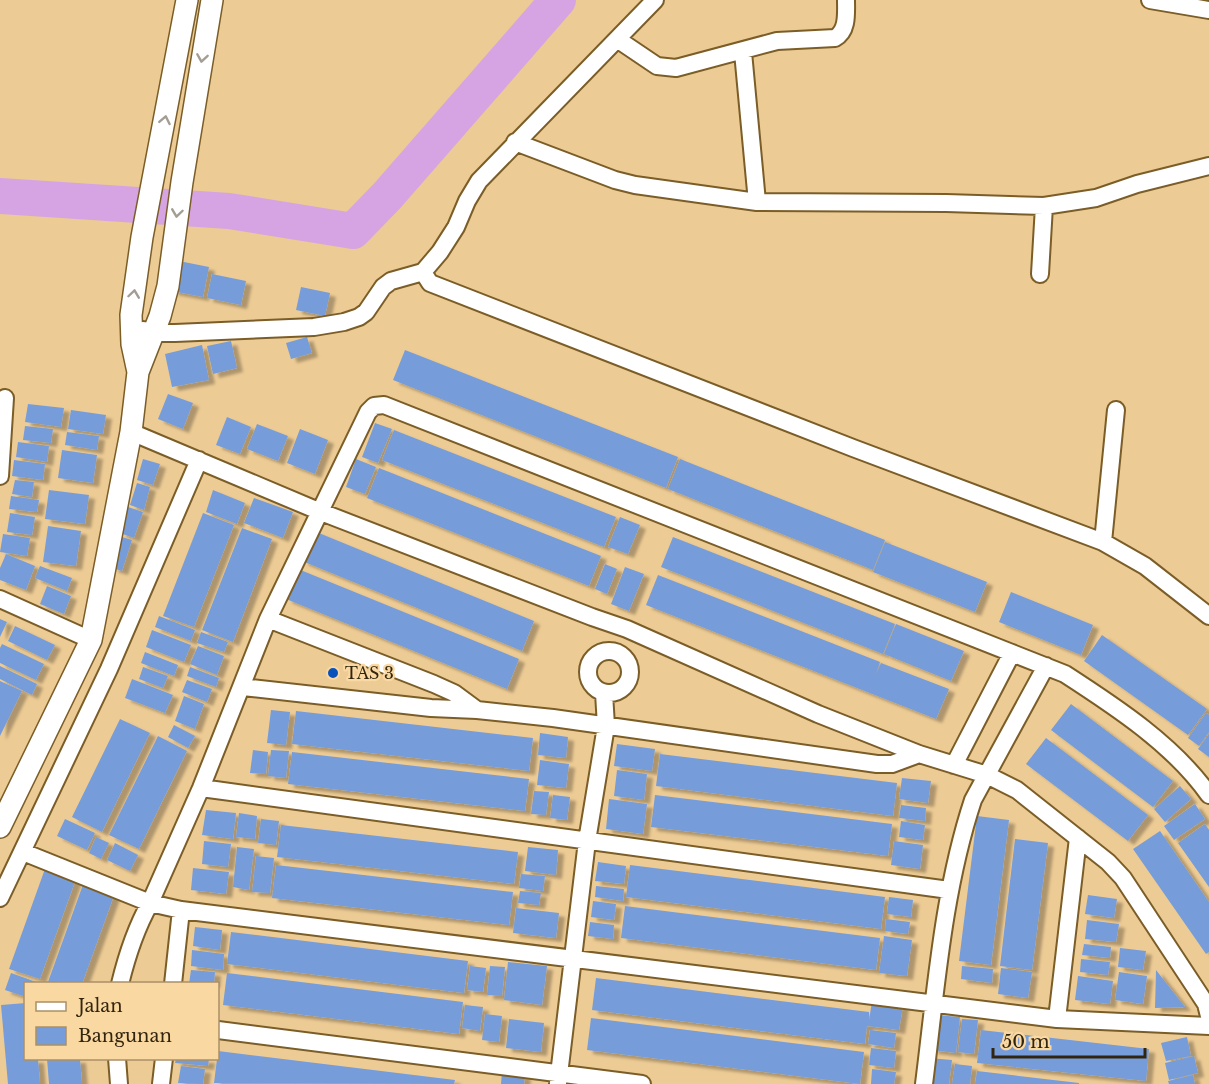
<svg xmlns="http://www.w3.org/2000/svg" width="1209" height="1084" font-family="'Libre Baskerville',serif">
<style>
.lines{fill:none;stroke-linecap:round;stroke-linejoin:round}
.river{stroke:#d6a4e2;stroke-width:36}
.building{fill:#769dda;filter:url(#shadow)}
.minor-casing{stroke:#7b5d28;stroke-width:20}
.tertiary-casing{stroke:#7b5d28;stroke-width:24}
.minor{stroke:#fff;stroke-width:16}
.tertiary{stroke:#fff;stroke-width:21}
.oneway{stroke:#a39d93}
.poi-dot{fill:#0952bc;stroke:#fad8a1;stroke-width:2}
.labels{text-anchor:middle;stroke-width:4.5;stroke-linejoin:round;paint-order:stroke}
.poi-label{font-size:16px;fill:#32250f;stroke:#fad8a1;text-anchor:start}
</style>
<defs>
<filter id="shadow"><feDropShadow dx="6" dy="4" stdDeviation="1.5" flood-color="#0004"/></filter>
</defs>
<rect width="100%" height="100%" fill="#edcb94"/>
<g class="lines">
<path class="river" d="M0,196L229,211L353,231L387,196L558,0"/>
</g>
<path class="building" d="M179,261L209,267L203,297L172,291Z
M212,274L246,281L241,305L207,298Z
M301,287L330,293L325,316L296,310Z
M307,337L312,353L291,359L286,343Z
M231,341L237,368L213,374L207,346Z
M202,345L209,380L172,387L165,354Z
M405,350L678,457L666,488L393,380Z
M168,394L193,403L183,429L158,419Z
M28,404L64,408L61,427L25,422Z
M71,410L106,415L103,434L68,429Z
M227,417L251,427L240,454L216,445Z
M375,423L392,429L378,463L362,457Z
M257,424L288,436L278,461L247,449Z
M25,426L53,429L51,443L23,440Z
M300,429L328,440L315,474L287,463Z
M394,430L616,517L604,547L382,460Z
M67,432L99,436L97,450L65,445Z
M18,442L49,446L47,462L16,457Z
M62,450L97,455L93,483L58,478Z
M143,459L160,464L153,485L137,480Z
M356,459L376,467L365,494L346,487Z
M680,459L885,540L873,570L668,489Z
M14,460L45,464L43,480L12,476Z
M379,468L601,556L589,586L367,498Z
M15,480L34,482L32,497L12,494Z
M137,483L150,487L144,510L130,505Z
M49,490L89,495L85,524L45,519Z
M213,490L245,503L237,524L206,512Z
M11,496L39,500L37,512L9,509Z
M254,498L293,512L283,538L244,523Z
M128,507L143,512L134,538L120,533Z
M10,513L35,517L32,535L7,532Z
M203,513L234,525L194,627L163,616Z
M620,517L640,525L628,554L608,547Z
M48,526L81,531L76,566L43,562Z
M242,528L272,539L233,642L202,630Z
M314,531L534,621L522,651L302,561Z
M3,534L30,538L27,556L0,552Z
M122,537L132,540L122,571L112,568Z
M673,537L895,624L883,654L661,567Z
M885,542L987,582L975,612L873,572Z
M6,554L35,566L26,590L0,580V568Z
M605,564L617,569L607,594L595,589Z
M40,566L72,578L67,591L35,578Z
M625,567L644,574L629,611L611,604Z
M298,569L519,659L507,689L286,599Z
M658,575L880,662L876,674L881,663L949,689L936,719L646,605Z
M47,586L71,596L64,614L40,604Z
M1011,592L1093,625L1081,655L999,622Z
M159,616L195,630L191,641L155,627Z
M0,619L7,622L0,637Z
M896,624L964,651L951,681L884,654Z
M15,626L55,645L47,660L8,641Z
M152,630L191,645L184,662L146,647Z
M201,632L228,642L224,652L197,643Z
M1102,635L1207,709L1188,735L1084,661Z
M2,644L44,664L36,680L0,663V648Z
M198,646L224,656L217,675L190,664Z
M145,652L178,665L174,676L141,663Z
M0,666L37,684L32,695L0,679Z
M143,667L168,676L163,688L139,679Z
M190,667L219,678L216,687L187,676Z
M132,679L173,695L165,713L125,698Z
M187,680L212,689L207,702L182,692Z
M0,681L22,691L0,736Z
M184,696L204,704L195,729L175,721Z
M1071,704L1173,781L1153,807L1051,730Z
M271,710L290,712L286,745L267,743Z
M296,711L533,738L529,771L292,744Z
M1206,713L1209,715V732L1199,746L1188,738Z
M120,719L150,733L102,832L72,817Z
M174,725L195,736L188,748L168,737Z
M540,733L568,737L566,758L538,755Z
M1209,734V757L1198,749Z
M158,736L187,751L139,849L109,835Z
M1046,738L1148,815L1128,841L1026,764Z
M617,744L655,749L652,771L614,766Z
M253,750L268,752L266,774L250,773Z
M271,750L289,751L286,778L268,776Z
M292,752L529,779L525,811L288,784Z
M660,754L897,783L893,816L656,786Z
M540,760L569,764L566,788L537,785Z
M617,770L647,774L644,800L614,796Z
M902,778L931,781L928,803L899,799Z
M1180,786L1191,799L1165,822L1154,809Z
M534,791L549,792L546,815L531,814Z
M553,795L570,797L567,820L550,818Z
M655,795L892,824L888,856L651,827Z
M609,799L647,804L643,834L606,829Z
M1195,804L1205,819L1174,840L1164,826Z
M901,805L926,808L925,821L899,818Z
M206,810L236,813L233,839L202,835Z
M239,813L257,816L255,839L236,837Z
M977,816L1009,820L991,965L959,961Z
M65,819L95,833L87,850L57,836Z
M261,819L279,821L276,845L258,843Z
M901,821L925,825L923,840L899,837Z
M1205,824L1209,830V887L1178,843Z
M281,825L518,852L514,884L277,857Z
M1160,831L1209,902V952L1206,954L1133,849Z
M96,837L109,843L101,859L89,853Z
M1015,839L1048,843L1032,970L1000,966Z
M204,841L231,844L228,867L202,864Z
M894,841L923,845L920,869L891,865Z
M115,843L138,855L130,871L107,860Z
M237,847L254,849L249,890L233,887Z
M528,847L558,850L556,875L525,871Z
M256,856L274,858L270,893L252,892Z
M598,862L626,866L624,884L595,881Z
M276,865L513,892L509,925L272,898Z
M630,865L885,897L881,929L626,897Z
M46,866L77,876L40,979L9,969Z
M193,868L229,872L226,894L191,890Z
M521,874L545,876L543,891L519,888Z
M85,879L116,890L82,984H52L48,982Z
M596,886L624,889L623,901L595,897Z
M520,891L541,893L539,905L518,903Z
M1088,895L1117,899L1114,918L1085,914Z
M889,897L913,900L911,917L887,914Z
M593,901L616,904L614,920L591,917Z
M625,906L880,938L876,970L621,938Z
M516,908L559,913L556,938L513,933Z
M886,919L910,922L908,934L885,931Z
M1087,920L1119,924L1116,942L1085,939Z
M590,922L614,925L613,939L588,936Z
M195,927L222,930L220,950L193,946Z
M231,932L468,961L464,993L227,964Z
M884,936L912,940L907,976L879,973Z
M1084,944L1111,947L1110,958L1082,955Z
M1120,948L1146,951L1143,970L1118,967Z
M192,950L224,954L223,970L191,966Z
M1081,959L1110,962L1108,975L1080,972Z
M508,962L547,966L542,1005L504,1000Z
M470,966L486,968L483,992L467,990Z
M490,966L505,967L502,996L487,995Z
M962,966L993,969L992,983L961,979Z
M1001,968L1032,972L1028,998L998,994Z
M191,970L215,972L214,984H189Z
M1156,970L1185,1007L1155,1008Z
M1119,972L1147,976L1143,1004L1115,1000Z
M11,973L39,983V984H26V997L5,990Z
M227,973L463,1002L459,1034L223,1005Z
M1078,976L1113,981L1110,1004L1075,1000Z
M596,978L869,1012V1021L872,1001L903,1005L899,1030L867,1026L865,1044L592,1010Z
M26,1003V1059H38L40,1084H8L1,1005Z
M465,1005L483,1007L480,1031L462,1028Z
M485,1014L502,1016L499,1042L482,1040Z
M936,1015L960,1017L956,1053L932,1050Z
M591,1018L864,1052L860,1084L587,1050Z
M509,1019L544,1023L541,1052L506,1048Z
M962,1019L978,1020L974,1054L958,1052Z
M870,1030L896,1033L894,1048L868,1044Z
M981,1030L1149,1049L1146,1081L977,1063Z
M1187,1037L1191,1056L1166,1061L1161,1043Z
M871,1048L896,1051L894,1068L869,1065Z
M218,1051L455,1080L454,1084L214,1083Z
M1194,1056L1198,1073L1169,1080L1165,1063Z
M929,1058L952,1060L949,1084H926Z
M47,1059H80L82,1084H49Z
M176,1059H209L208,1066L175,1063Z
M955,1064L972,1066L970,1084H952Z
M181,1066L205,1069L203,1084L178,1083Z
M872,1069L896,1072L894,1084H871Z
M977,1071L1079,1083V1084H975Z
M502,1072L525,1075L524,1084H501Z
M1193,1075L1195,1084H1169L1168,1081Z"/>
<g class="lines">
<g class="minor-casing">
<path id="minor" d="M655,0L479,181L467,201L456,227L440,252L423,272L430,283L853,448L1103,542L1145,566L1209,616
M1150,0L1209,10
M617,39L657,66L676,68L777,41L835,38C848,31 846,13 846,0
M743,52L757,202
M515,142L615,180L635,185L757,202L946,203L1044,206L1096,198L1137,184L1209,166
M1040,274L1044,206
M143,330L153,333H175L314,327L344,322L359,317L366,312L383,287L391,281L423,272
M131,432L321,512L592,617L627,629L818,714L919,754L987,775L1017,790L1108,862L1123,878L1206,1004L1209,1016
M0,476L5,398
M1103,542L1116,410
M0,599L91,640
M268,619L434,684L454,693L477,710
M588 672a21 21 0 1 1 42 0a21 21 0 1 1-42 0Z
M243,687L431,708L477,710L553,718L877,764H892L919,754
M954,765L1012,653
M201,788L949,890
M23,852L150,903L181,910L1057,1019L1209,1026
M0,898L109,669L199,460
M120,984C127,955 136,928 150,903L201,788L268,619L368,412L374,406L384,405L1065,674C1116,707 1174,745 1209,795
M173,984L181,910
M1057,1019L1078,838
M218,1030L642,1084
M117,1058L119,1084
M558,1083L587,841L606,726L604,693
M161,1084L164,1058
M924,1084C936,989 943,891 973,800L1046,666"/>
</g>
<g class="tertiary-casing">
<path id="tertiary" d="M138,372L132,344L131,315L142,237L187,0
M0,827L91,640L131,432L138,372L160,316L168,286L182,182L212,0"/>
</g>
<use href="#minor" class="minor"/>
<use href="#tertiary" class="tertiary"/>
</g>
<defs><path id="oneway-chevron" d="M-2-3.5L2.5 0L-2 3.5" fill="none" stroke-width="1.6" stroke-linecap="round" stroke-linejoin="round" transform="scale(1.5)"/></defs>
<g class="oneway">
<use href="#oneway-chevron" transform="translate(202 58) rotate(99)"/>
<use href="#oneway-chevron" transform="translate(165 120) rotate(-79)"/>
<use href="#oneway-chevron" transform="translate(177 213) rotate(98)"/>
<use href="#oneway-chevron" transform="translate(134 294) rotate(-82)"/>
</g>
<circle class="poi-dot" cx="333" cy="673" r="6"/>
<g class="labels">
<g class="poi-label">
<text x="345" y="679">TAS 3</text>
</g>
</g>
<rect x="24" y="982" width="195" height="78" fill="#fad8a1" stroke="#aa9067" stroke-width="1.5"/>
<rect x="36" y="1002" width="30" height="9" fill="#ffffff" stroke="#aa9067" stroke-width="1.5"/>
<text x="78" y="1012" font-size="18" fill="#32250f">Jalan</text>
<rect x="36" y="1027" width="30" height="18" fill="#769dda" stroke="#aa9067" stroke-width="1.5"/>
<text x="78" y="1042" font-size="18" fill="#32250f">Bangunan</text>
<path d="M993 1048v9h152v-9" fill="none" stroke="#32250f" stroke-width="3"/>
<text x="1002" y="1048" font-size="18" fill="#32250f" stroke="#fad8a1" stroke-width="4.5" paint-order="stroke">50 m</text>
</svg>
